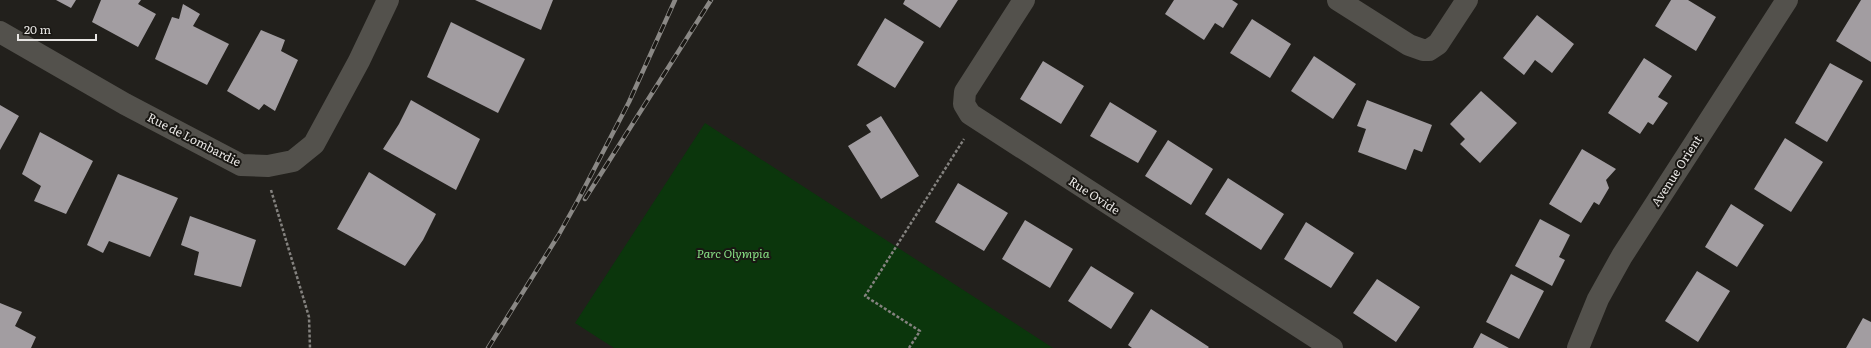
<svg xmlns="http://www.w3.org/2000/svg" width="1871" height="348" font-family="Literata,serif">
<style>
.green{fill:#0b360c}
.building{fill:#a29da1}
.lines{fill:none;stroke-linecap:round;stroke-linejoin:round}
.path{stroke:#84827f;stroke-width:2.5;stroke-dasharray:3 2;stroke-linecap:butt}
.street{stroke:#53514c;stroke-width:22}
.rail-casing{stroke:#8a8885;stroke-width:4.5}
.rail{stroke:#191713;stroke-width:3;stroke-dasharray:9;stroke-linecap:butt}
.labels{text-anchor:middle;stroke-width:4;stroke-linejoin:round;paint-order:stroke}
.street-label{font-size:12px;fill:#e7e5e3;stroke:#191713}
.park-label{font-size:12px;font-style:italic;fill:#87de84;stroke:#191713}
</style>
<rect width="100%" height="100%" fill="#22201c"/>
<path class="green" d="M705,123L1053,348H614L575,323Z"/>
<path class="building" d="M56,0H76L71,8Z
M101,0H141L138,4L156,14L138,47L92,22Z
M475,0H553L541,30Z
M905,0H958L940,28L903,4Z
M1174,0H1232L1238,4L1223,28L1215,23L1204,40L1165,14Z
M1671,0H1688L1716,17L1696,51L1655,26Z
M1861,0H1871V62L1836,41Z
M183,4L200,14L193,26L229,44L207,85L155,59L172,17L179,19Z
M1537,15L1574,44L1552,73L1535,60L1524,75L1503,58Z
M885,18L924,42L895,88L857,65Z
M1252,19L1291,44L1270,78L1230,53Z
M451,22L525,59L498,113L427,77Z
M261,30L285,40L281,51L298,60L275,111L264,104L259,110L227,91Z
M1314,56L1356,84L1333,119L1291,91Z
M1644,58L1672,76L1658,97L1668,103L1653,125L1648,122L1640,134L1608,113Z
M1043,61L1084,86L1061,124L1020,99Z
M1830,63L1863,81L1827,142L1795,123Z
M1481,91L1517,123L1480,163L1460,144L1465,139L1450,124Z
M411,100L480,139L456,190L383,149L399,124Z
M1367,100L1432,125L1422,152L1414,149L1406,170L1358,152L1366,129L1357,126Z
M1110,102L1157,131L1138,163L1090,136Z
M0,105L19,116L0,150Z
M881,116L919,176L881,199L848,146L871,132L866,125Z
M40,132L93,161L66,214L34,201L41,186L22,174Z
M1785,138L1823,162L1791,212L1754,189Z
M1168,140L1213,169L1191,205L1145,176Z
M1582,149L1616,169L1606,180L1609,188L1599,205L1594,202L1581,223L1549,204Z
M369,172L436,214L423,240L405,266L337,229Z
M118,174L178,198L150,257L109,241L103,253L87,245Z
M1228,178L1284,214L1261,250L1205,214Z
M958,183L1008,213L984,251L935,222Z
M1731,204L1764,225L1737,267L1705,247Z
M190,216L256,240L241,287L194,275L199,252L181,245Z
M1540,219L1570,235L1559,257L1565,260L1552,286L1515,266Z
M1025,220L1073,249L1050,288L1002,259Z
M1306,222L1354,253L1331,288L1284,259Z
M1091,266L1134,293L1111,329L1068,301Z
M1697,271L1730,291L1698,342L1665,321Z
M1511,274L1544,291L1519,339L1486,322Z
M1377,279L1420,307L1396,342L1353,313Z
M0,303L22,312L15,326L36,337L31,348H0Z
M1151,309L1209,347L1208,348H1132L1128,345Z
M1863,318L1871,322V348H1846Z
M1481,333L1509,348H1473Z"/>
<g class="lines">
<path class="path" d="M271,190L309,317L310,348
M909,348L920,331L865,296L964,139"/>
<path class="street" d="M1024,0L965,92L964,104L970,114L1332,348
M1338,0L1409,45L1423,50H1429L1438,44L1467,0
M0,32L125,104L241,165L268,166L293,161L314,144L359,61L388,0
M1578,348L1598,299L1622,256L1787,0"/>
<g class="rail-casing">
<path id="rail" d="M585,199L711,0
M488,348L558,236L577,202L629,102L675,0"/>
</g>
<use href="#rail" class="rail"/>
</g>
<g class="labels">
<g class="street-label">
<text transform="translate(194 140) rotate(27)" y="4">Rue de Lombardie</text>
<text transform="translate(1677 171) rotate(-57)" y="4">Avenue Orient</text>
<text transform="translate(1094 196) rotate(33)" y="4">Rue Ovide</text>
</g>
<g class="park-label">
<text x="733" y="258">Parc Olympia</text>
</g>
</g>
<path d="M18 34v6h78v-6" fill="none" stroke="#e7e5e3" stroke-width="2"/>
<text x="24" y="34" font-size="12" fill="#e7e5e3" stroke="#191713" stroke-width="3" paint-order="stroke">20 m</text>
</svg>
